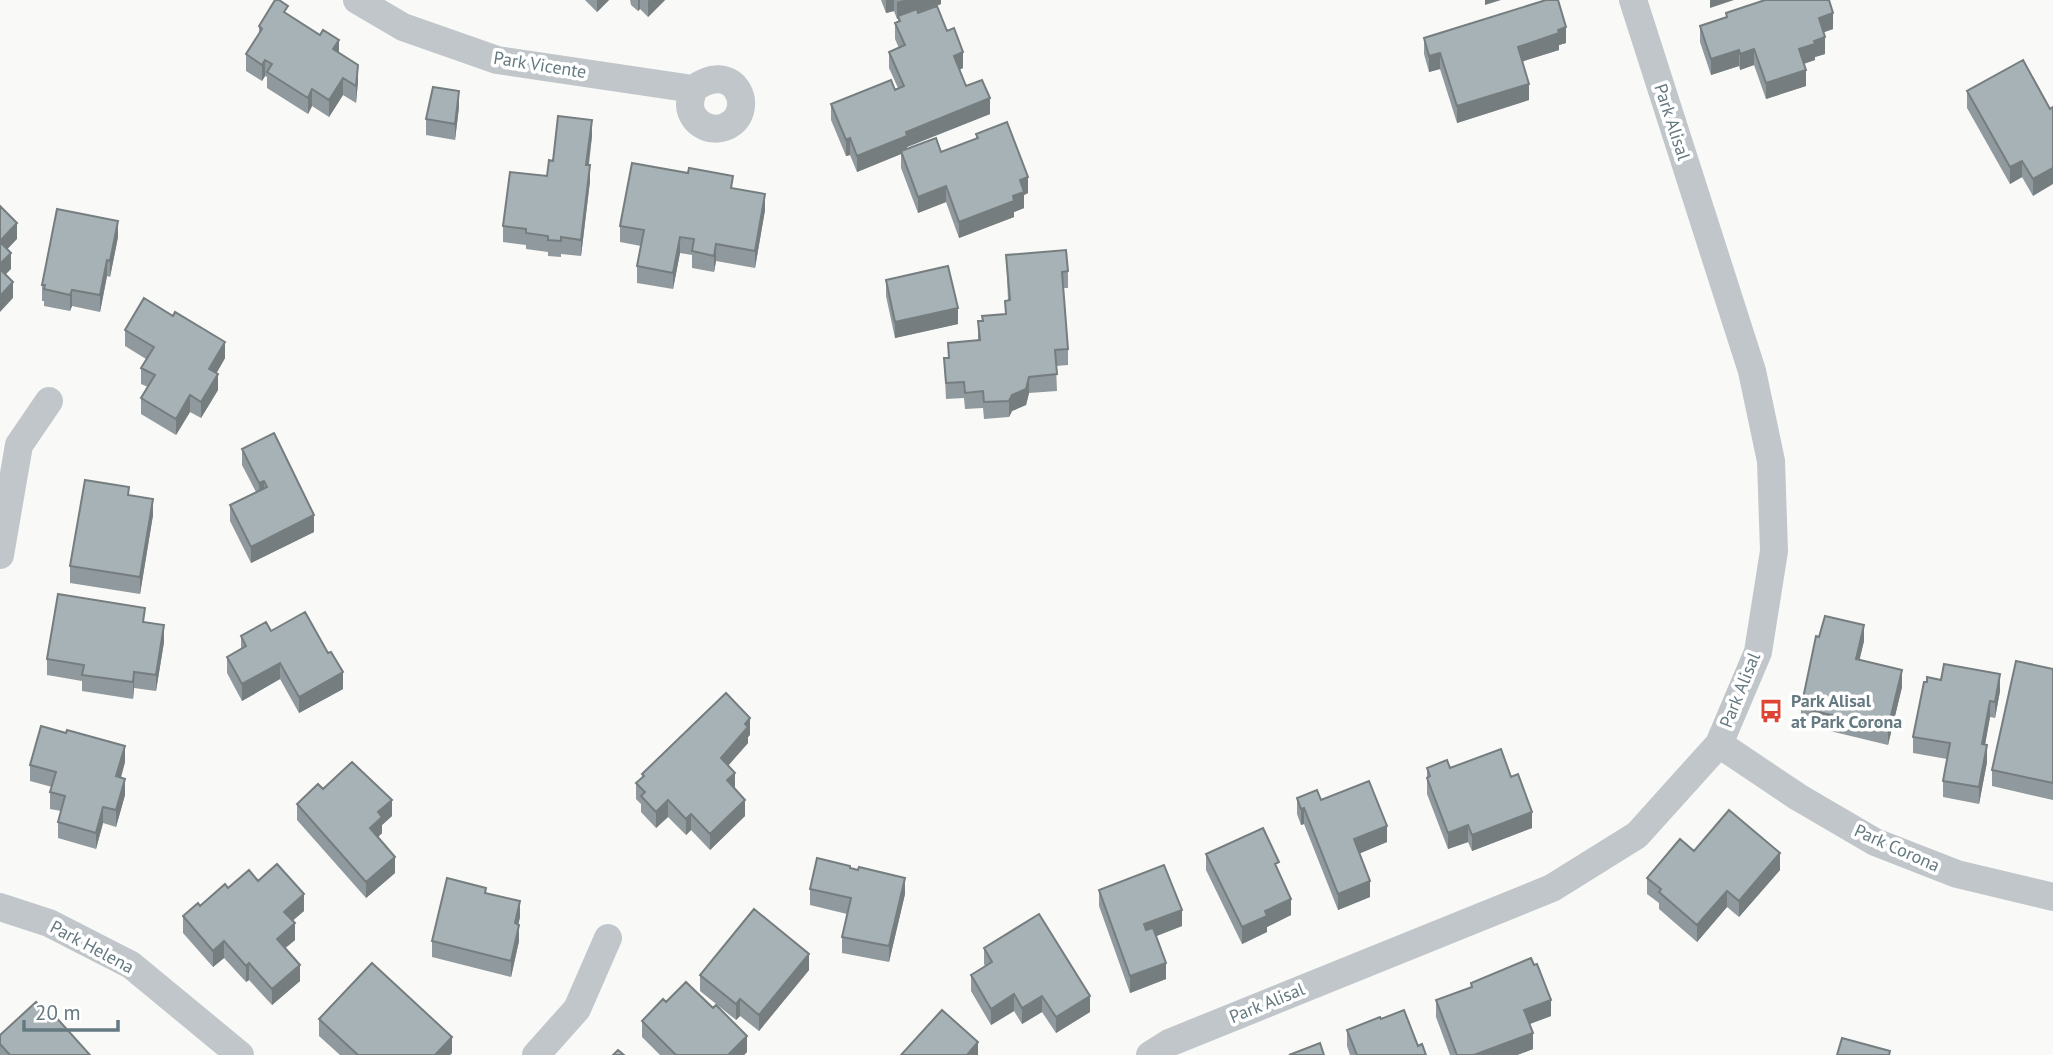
<svg xmlns="http://www.w3.org/2000/svg" width="2053" height="1055" font-family="'PT Sans',sans-serif">
<style>
.lines{fill:none;stroke-linecap:round;stroke-linejoin:round}
.street{stroke:#c0c6c9;stroke-width:28}
.wall{fill:#90999d}
.shaded-wall{fill:#757d7f}
.building{fill:#a7b2b6;stroke:#757d7f;stroke-width:2}
.labels{text-anchor:middle;stroke-width:7;stroke-linejoin:round;paint-order:stroke}
.street-label{font-size:18px;fill:#657981;stroke:#fff}
.poi-label{font-size:18px;font-weight:bold;fill:#657981;stroke:#fff;text-anchor:start}
</style>
<rect width="100%" height="100%" fill="#f9f9f7"/>
<g class="lines">
<path class="street" d="M357,0L403,27L497,60L693,89C736,57 757,112 727,126C711,134 691,123 690,105C690,100 692,94 693,89
M0,555L19,445L49,401
M1719,744L1798,797L1875,842L1957,874L2053,897
M0,907L49,923L131,965L240,1055
M536,1055L577,1009L608,938
M1150,1055L1169,1043L1552,888L1637,835L1719,744L1758,652L1774,551L1771,461L1752,371L1633,0"/>
</g>
<path class="wall" d="M585,0H609L597,12Z
M630,0H665L648,17L640,9L638,11L631,5Z
M881,0H941V4L937,6L963,68L959,70L966,86L990,114L907,147V149L941,152L976,139V134L1028,193L1024,195V208L1014,212V217L959,238L946,202L918,213L901,168V154L857,172L850,155L846,156L831,120V104L898,88L889,68V52L899,48L895,39V23L898,21V18L897,19L894,11L886,13Z
M1726,13L1833,29L1824,32L1825,54L1815,57V60L1804,64L1806,86L1766,99L1754,65L1740,70L1739,66L1711,75L1700,42V26L1726,17Z
M288,15L339,53L358,81L356,103L343,95L329,117L312,106L308,114L267,88V77L265,76L262,81L246,71V54L259,34V26Z
M1424,38L1566,43L1559,45V50L1522,61L1529,100L1457,123L1440,69L1429,72L1424,54Z
M1967,91L2050,109L2033,196L2022,177L2010,184L1967,108Z
M459,107L455,140L426,135V119Z
M592,136L589,165L590,181L581,256L561,254V257L548,256V252L526,249V245L503,242V226L547,176L553,161Z
M733,188L765,210L755,268L716,261L714,272L692,268V255L680,253L673,289L637,283V266L641,246L620,242V226Z
M118,237L110,277L107,276L100,312L72,306L70,311L44,306V301H42V285Z
M1006,255L1068,271V288H1063L1068,349V365L1056,366L1057,391L1029,393L1026,405L1012,411L1009,417L984,419L983,408L965,409L964,398L946,399L944,358H948V343L978,340V321L1005,314V301L1008,300Z
M886,280L958,324L895,338L886,296Z
M125,330L225,358L216,374L218,390L201,418L190,412L176,435L141,414V398L148,387L141,384V368L146,359L125,346Z
M242,449L314,532L251,563L230,521V505L256,492L242,465Z
M129,495L153,515L140,594L70,583V566Z
M145,622L164,642L156,691L134,688L133,699L82,691V681L47,675V659Z
M271,631L343,689L299,713L280,679L242,701L227,673V657L241,649V636Z
M1819,637L1864,641L1859,660L1902,687L1888,745L1801,724V708Z
M2053,669V800L1992,786V770Z
M2000,691L1995,718L1990,717L1985,745L1987,762L1979,804L1943,797V781L1947,759L1913,753V737Z
M750,735L748,737V743L728,765L735,789L745,816L710,850L691,830L686,835L668,817L656,828L641,812V804L636,799V783L642,778V774Z
M125,762L121,778L125,795L116,827L103,823L96,849L58,838V822L61,811L50,809V792L52,787L30,781V765Z
M1427,768H1450L1532,828L1472,851L1468,842L1448,849L1427,794Z
M323,789L392,816L382,825V833L378,837L395,873L366,898L297,820V804Z
M1297,798L1321,800L1387,842L1359,853L1370,897L1338,910L1304,824L1301,825L1297,814Z
M1694,851L1780,870L1739,917L1727,907L1697,942L1659,909V903L1647,894V878Z
M1206,854L1279,872L1291,915L1267,927V932L1242,944L1206,870Z
M850,868L905,894L889,962L842,953V937L847,914L810,905V889Z
M228,888L304,911L292,921L295,940L285,948L300,981L272,1005L249,980L246,982L224,958L213,967L183,933V916Z
M1099,890L1182,926L1156,936L1166,979L1130,993L1099,906Z
M486,893L520,917L518,924L519,941L511,977L432,957V941Z
M984,948L1090,1012L1056,1033L1042,1012L1022,1024L1014,1011L991,1025L971,991V975L985,966L984,964Z
M809,970L759,1031L740,1016L736,1020L700,991V975Z
M1471,983L1551,1016L1530,1024L1533,1049L1517,1055H1450L1436,1017V1000L1471,987Z
M666,1002L747,1052L744,1055H660L642,1037V1021Z
M50,1019L90,1055H0V1035Z
M319,1019L452,1053L450,1055H340L319,1036Z
M1381,1019L1418,1046L1426,1055H1350L1347,1046V1030Z"/>
<path class="shaded-wall" d="M597,0H609L597,12Z
M638,0H640V9L638,11Z
M649,0H665L648,17V1Z
M886,0H894V11L886,13Z
M904,0H941V4L897,19V2Z
M1485,0H1501L1485,5Z
M1710,0H1734L1710,8Z
M1833,13V29L1819,34V18Z
M1566,27V43L1559,45V50L1518,63V47Z
M1825,37V54L1815,57V60L1799,65V49L1814,41Z
M339,40V56L333,49Z
M1754,49V65L1740,70V54Z
M1739,50V66L1711,75V59Z
M963,52V68L954,72V56Z
M1440,53V69L1429,72V56Z
M265,60V76L262,81V65Z
M358,65V81L356,103V86Z
M1806,70V86L1766,99V83Z
M343,78V95L329,117V100Z
M1529,84V100L1457,123V106Z
M312,89V106L308,114V98Z
M459,91V107L455,140V124Z
M990,98V114L907,147V152L901,151V154L857,172V156L906,132Z
M592,120V136L586,181V165Z
M850,138V155L846,156V140Z
M2022,161V177L2010,184V167Z
M590,165V181L581,256V240Z
M2053,168V184L2033,196V179Z
M1028,177V193L1024,195V208L1014,212V217L959,238V222L1013,196L1020,180Z
M946,186V202L918,213V197Z
M765,194V210L755,268V251Z
M118,221V237L110,277V261Z
M17,223V239L0,257V241Z
M680,237V253L673,289V273Z
M716,244V261L714,272V256Z
M11,253V269L0,280V264Z
M107,260V276L100,312V295Z
M13,282V298L0,312V296Z
M72,290V306L70,311V295Z
M958,308V324L895,338V322Z
M225,342V358L209,386V369Z
M218,374V390L201,418V402Z
M1029,377V393L1026,405L1012,411L1009,417V401L1012,395Z
M190,395V412L176,435V419Z
M264,481V497L259,499V483Z
M153,499V515L140,594V577Z
M314,515V532L251,563V547Z
M164,625V642L156,691V675Z
M1864,625V641L1856,675V659Z
M280,663V679L242,701V684Z
M1902,670V687L1888,745V728Z
M134,672V688L133,699V682Z
M343,672V689L299,713V697Z
M2000,674V691L1995,718V702Z
M1990,701V717L1982,761V744Z
M750,718V735L748,737V743L721,774V758L745,724Z
M1987,745V762L1979,804V787Z
M125,746V762L116,793V776Z
M735,773V789L727,780Z
M125,779V795L116,827V810Z
M392,800V816L382,825V833L370,845V828L378,812Z
M668,800V817L656,828V812Z
M745,800V816L710,850V834Z
M103,807V823L96,849V833Z
M1304,808V824L1301,825V809Z
M1532,812V828L1472,851V835Z
M691,814V830L686,835V819Z
M1468,825V842L1448,849V833Z
M1387,826V842L1354,856V839Z
M1780,853V870L1739,917V901Z
M395,857V873L366,898V882Z
M905,878V894L889,962V946Z
M1370,881V897L1338,910V894Z
M1727,891V907L1697,942V925Z
M304,894V911L284,928V912Z
M1291,899V915L1267,927V932L1242,944V927L1265,911Z
M520,901V917L515,940V923Z
M1182,910V926L1144,941V924Z
M295,923V940L277,955V939Z
M519,925V941L511,977V961Z
M224,941V958L213,967V951Z
M809,954V970L759,1031V1015Z
M249,963V980L246,982V966Z
M1166,963V979L1130,993V976Z
M300,965V981L272,1005V989Z
M1014,994V1011L991,1025V1009Z
M1042,996V1012L1022,1024V1008Z
M1090,996V1012L1056,1033V1017Z
M740,999V1016L736,1020V1004Z
M1551,1000V1016L1524,1026V1010Z
M1533,1033V1049L1517,1055H1474Z
M747,1036V1052L744,1055H728Z
M452,1037V1053L450,1055H435Z
M978,1042V1055H967Z"/>
<path class="building" d="M275,0H279L288,6L284,12L320,35L323,30L339,40L333,49L358,65L356,86L343,78L329,100L312,89L308,98L267,72L272,64L265,60L262,65L246,54L262,29L259,26Z
M1546,0H1558L1566,27L1558,30L1559,33L1518,47L1529,84L1457,106L1440,53L1429,56L1424,38Z
M1765,0H1829L1833,13L1819,18L1825,37L1814,41L1815,44L1799,49L1806,70L1766,83L1754,49L1740,54L1739,50L1711,59L1700,26L1727,17L1726,13Z
M937,6L947,31L954,28L963,52L954,56L966,86L982,80L990,98L906,132L907,136L857,156L850,138L846,140L831,104L891,80L895,90L904,86L889,52L905,45L895,23L900,21L898,16L917,9L918,13Z
M2023,60L2050,109L2053,107V168L2033,179L2022,161L2010,167L1967,91Z
M433,87L459,91L455,124L426,119Z
M558,116L592,120L586,165H590L581,240L561,237V241L548,240V236L526,233V229L503,226L510,172L547,176L549,160L553,161Z
M1007,122L1028,177L1020,180L1024,192L1013,196L1014,201L959,222L946,186L918,197L901,151L936,138L941,152L978,138L976,134Z
M632,163L688,173L689,168L733,176L731,188L765,194L755,251L716,244L714,256L692,251L694,239L680,237L673,273L637,266L644,230L620,226Z
M0,206L17,223L0,241Z
M57,209L118,221L110,261L107,260L100,295L72,290L70,295L44,289L45,285H42Z
M0,242L11,253L0,264Z
M1066,250L1068,271L1062,272L1068,349L1055,350L1057,374L1029,377L1026,389L1012,395L1009,401L984,402L983,391L965,393L964,382L946,383L944,358H949L948,343L980,340L978,321H983L982,316L1006,314L1005,301L1010,300L1006,255Z
M948,266L958,308L895,322L886,280Z
M0,269L13,282L0,296Z
M144,298L173,316L175,312L225,342L209,369L218,374L201,402L190,395L176,419L141,398L155,375L141,368L154,347L125,330Z
M274,433L314,515L251,547L230,505L267,487L264,481L259,483L242,449Z
M85,480L129,487L128,495L153,499L140,577L70,566Z
M58,594L145,608L143,622L164,625L156,675L134,672L133,682L82,675L84,665L47,659Z
M305,612L328,653L331,652L343,672L299,697L280,663L242,684L227,657L246,646L241,636L266,622L271,631Z
M1825,616L1864,625L1856,659L1902,670L1888,728L1801,708L1816,636L1819,637Z
M2016,661L2053,669V783L1992,770Z
M1944,664L2000,674L1995,702L1990,701L1982,744L1987,745L1979,787L1943,781L1950,743L1913,737L1924,682H1927V677L1941,680Z
M726,693L750,718L745,724L748,727L721,758L735,773L727,780L745,800L710,834L691,814L686,819L668,800L656,812L641,796L645,792L636,783L644,776L642,774Z
M41,726L66,733L67,730L125,746L116,776L125,779L116,810L103,807L96,833L58,822L65,796L50,792L56,772L30,765Z
M1501,749L1511,777L1518,774L1532,812L1472,835L1468,825L1448,833L1427,778L1430,776L1427,768L1447,760L1450,768Z
M352,762L392,800L378,812L382,817L370,828L395,857L366,882L297,804L318,784L323,789Z
M1369,781L1387,826L1354,839L1370,881L1338,894L1304,808L1301,809L1297,798L1317,790L1321,800Z
M1729,810L1780,853L1739,901L1727,891L1697,925L1659,892L1661,889L1647,878L1680,839L1694,851Z
M1263,828L1279,862L1275,864L1291,899L1265,911L1267,916L1242,927L1206,854Z
M817,858L850,866V868L858,870L859,867L905,878L889,946L842,937L851,898L810,889Z
M277,864L304,894L284,912L295,923L277,939L300,965L272,989L249,963L246,966L224,941L213,951L183,916L198,903L200,906L225,884L228,888L249,870L258,881Z
M1164,865L1182,910L1144,924L1146,930L1153,928L1166,963L1130,976L1099,890Z
M447,878L486,888L485,893L520,901L515,923L519,925L511,961L432,941Z
M754,909L809,954L759,1015L740,999L736,1004L700,975Z
M1039,914L1090,996L1056,1017L1042,996L1022,1008L1014,994L991,1009L971,975L992,962L984,948Z
M1531,958L1534,965L1537,964L1551,1000L1524,1010L1533,1033L1474,1055H1457L1436,1000L1472,987L1471,983Z
M372,963L452,1037L435,1055H358L319,1019Z
M686,982L713,1008L716,1005L747,1036L728,1055H676L642,1021L663,999L666,1002Z
M36,1002L50,1019L54,1015L90,1055H10L0,1044V1035Z
M942,1010L978,1042L967,1055H901Z
M1404,1010L1418,1046L1422,1044L1426,1055H1357L1347,1030L1380,1017L1381,1019Z
M1842,1038L1890,1051L1889,1055H1837Z
M1320,1043L1324,1055H1289Z
M618,1050L624,1055H613Z"/>
<defs>
<g id="bus-bare" transform="scale(1.89)"><path d="M-5-6H5V4H4V6H2V4H-2V6H-4V4H-5ZM-3.5-4V0h7V-4ZM-3.5 1.2v1.5H-2V1.2ZM2 1.2v1.5H3.5V1.2Z" fill="#de4433" stroke="#fff" stroke-width="2.5" paint-order="stroke"/></g>
</defs>
<g fill-rule="evenodd">
<use href="#bus-bare" x="1771" y="711"/>
</g>
<g class="labels">
<g class="street-label">
<text transform="translate(540 65) rotate(9)" y="6">Park Vicente</text>
<text transform="translate(1672 122) rotate(72)" y="6">Park Alisal</text>
<text transform="translate(1740 690) rotate(-68)" y="6">Park Alisal</text>
<text transform="translate(1897 848) rotate(24)" y="6">Park Corona</text>
<text transform="translate(92 947) rotate(28)" y="6">Park Helena</text>
<text transform="translate(1267 1003) rotate(-22)" y="6">Park Alisal</text>
</g>
<g class="poi-label">
<text x="1791" y="707">Park Alisal<tspan x="1791" dy="21">at Park Corona</tspan></text>
</g>
</g>
<path d="M24 1020v10h94v-10" fill="none" stroke="#657981" stroke-width="3.5"/>
<text x="35" y="1020" font-size="21" fill="#657981" stroke="#ffffff" stroke-width="5" paint-order="stroke">20 m</text>
</svg>
